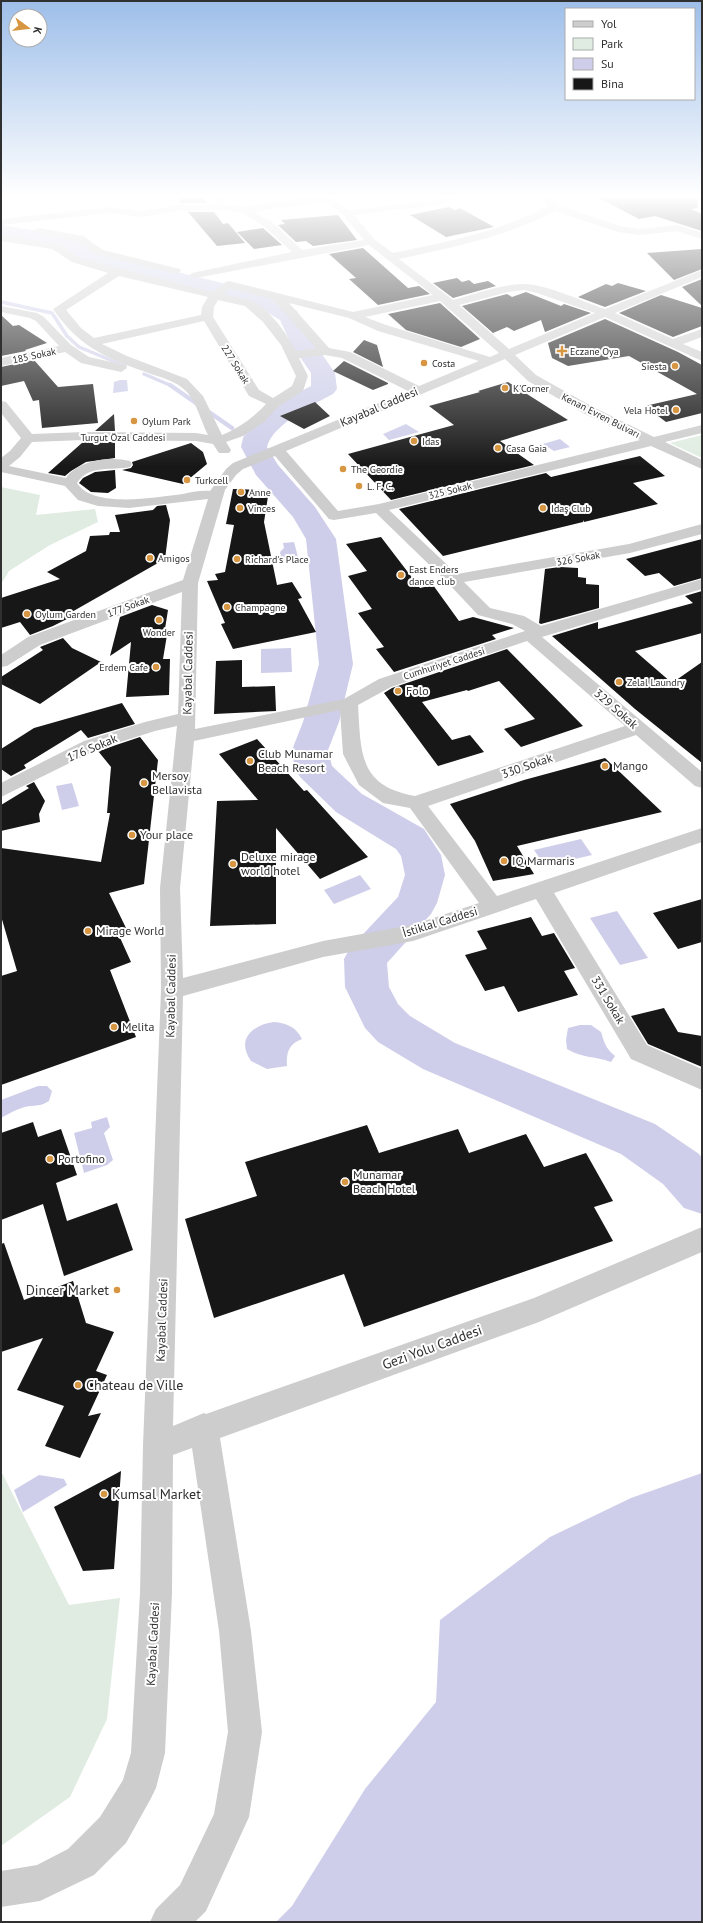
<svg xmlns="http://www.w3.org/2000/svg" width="703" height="1923" font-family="'PT Sans',sans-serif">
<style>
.green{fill:#e0ece1}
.water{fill:#ceceea}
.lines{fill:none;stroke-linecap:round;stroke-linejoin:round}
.stream-far1{stroke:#ceceea;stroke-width:3.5}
.stream{stroke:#ceceea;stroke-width:4.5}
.river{fill:#ceceea;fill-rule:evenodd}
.building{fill:#171717}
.minor{fill:#cdcdcd;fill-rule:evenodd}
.poi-dot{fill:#d79642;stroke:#fff;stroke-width:1.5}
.labels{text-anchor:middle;stroke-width:4;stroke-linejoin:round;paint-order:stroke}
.far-poi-label{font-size:10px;fill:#303030;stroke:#fff;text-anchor:start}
.far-street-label{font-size:10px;fill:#303030;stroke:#fff}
.street-label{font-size:12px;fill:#303030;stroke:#fff}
.poi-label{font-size:12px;fill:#303030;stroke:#fff;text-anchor:start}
.near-poi-label{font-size:14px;fill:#303030;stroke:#fff;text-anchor:start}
.near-street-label{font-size:14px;fill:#303030;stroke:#fff}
</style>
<rect width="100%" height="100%" fill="#fff"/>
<path class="green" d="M702,435V458L670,443Z
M1,487L40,495L36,515L95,509L98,522L50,545L9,571L1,584Z
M1,1471L69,1605L120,1598L107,1719L70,1797L1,1846Z"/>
<path class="water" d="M120,380H127L128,391L113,393L114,382Z
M406,424L419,432L389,440L383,434Z
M560,439L570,447L554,451L543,444Z
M294,542L298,557L281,558L280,552L284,548L283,543Z
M291,648L292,672L261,673V649Z
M72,783L79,806L62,810L56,786Z
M581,839L592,855L545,866L534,850Z
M360,875L371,889L334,904L324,890Z
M617,911L648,958L620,965L590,918Z
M274,1022C287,1023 296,1027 302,1039C289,1044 286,1052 287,1066L267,1069L251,1061C236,1039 252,1025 274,1022Z
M580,1025H591L601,1032C604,1042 606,1049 615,1056L611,1062C594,1056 582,1058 567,1049L566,1040L568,1028Z
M38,1086H47L52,1091L49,1101C41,1106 39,1105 31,1106C20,1107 10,1113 1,1118V1100Z
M107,1117L110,1127L104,1133L113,1160L107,1165L84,1173L74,1133L92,1128L91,1122Z
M702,1473V1922H276L292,1906L365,1789L436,1702L440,1620L550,1537L631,1498Z
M39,1475L64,1479L67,1485L23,1512L14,1490Z"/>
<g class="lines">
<path class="stream-far1" d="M1,302L52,313L67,336L79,347L125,366
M144,374L172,386"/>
<path class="stream" d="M170,385L232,428
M246,437L255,443"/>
<path class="river" d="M1,225L67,236L81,241L91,250L104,254L267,294L281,301L297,311L315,344L335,373L337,389L333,394C314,404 272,425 267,447L278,465L315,507L336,539L353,664L339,722L328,750L332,766L362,794L424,829L441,855L445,875L437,903L431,914L387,963L389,987L398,1004L410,1016L455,1043L655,1124L699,1154L702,1158V1214L684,1208L663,1184L621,1154L423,1069L378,1042L365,1028L345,987L344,959L350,948L398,897L405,875L401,856L396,849L336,812L301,778L295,770L292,750L303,722L319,664L306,539L293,517L256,475L241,447L243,438L247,432L280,402L311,386V373L291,344L280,320L265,311L251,304L90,263L77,258L67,249L56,246L1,237Z"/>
</g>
<path class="building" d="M177,198H203L207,203H181Z
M599,198H697L698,208L691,209L702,214V231L655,216L639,219Z
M449,207L455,210L460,208L494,227L446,237L410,215Z
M188,212H214L223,224L228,223L245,243L217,246Z
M338,215L357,240L313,246L306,241L296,242L278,225L285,224L281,220Z
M263,228L282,245L254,249L237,232Z
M363,248L408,288L419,286L430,294L378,305L349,279L356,278L329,254Z
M702,249V269L674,280L647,253Z
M457,278L462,282L469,280L474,284L488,281L496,286L453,298L433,283Z
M702,279V306L682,287Z
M618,283L646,291L605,307L578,297L606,284L612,286Z
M526,292L561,306L564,304L591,313L545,332L541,320L514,331L507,327L493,333L462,306L507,294L512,297Z
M661,295L702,308V326L673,337L619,313Z
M440,303L480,339L461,347L406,330L388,314Z
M1,315L13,326L19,325L47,343L25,350L26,351L1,356Z
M605,319L678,352L702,365V413L666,422L645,406L697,394L629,356L568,366L552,358L548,343Z
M364,340L377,345L383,367L353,352Z
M34,360L58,387L93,384L98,423L42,428L39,400L33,401L24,381L1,386V367Z
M344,361L388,383V384L373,390L333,371Z
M508,382L568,420L500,441L534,465L391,500L348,454L454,425L429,406L480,392L478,391Z
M315,402L330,416L304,429L280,416Z
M114,414L115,431H95Z
M83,442H115V458L86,462L71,471L65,476L48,473Z
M191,443L203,452L207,464L183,484L122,470L131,468L133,465L132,462Z
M640,456L665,476L633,483L658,504L584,522L583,520V522L443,556L399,509L546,473L551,477Z
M115,470L116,488L108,493L91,492L79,483L83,478L95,472Z
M233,489L269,490L264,522L277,585L292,582L302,598L298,599L316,632L233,649L221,624L225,623L207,581L218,580L215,574L225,572L234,525L226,524Z
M166,505L170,520L165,559L70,613L71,617L53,626L30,635L20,622L1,628V598L60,579L47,572L86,551L90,536L109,535L110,532H120L115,515L153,510L157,506Z
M381,537L420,588L433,585L459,621L473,617L514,628L492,635L496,639L394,672L376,649L384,647L358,613L372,609L348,576L367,571L346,544Z
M702,539V578L674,586L659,573L645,576L626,559Z
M560,567L578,568V577L586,578V584L599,585V608L541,624L539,623L545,569Z
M702,591V633L635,651L672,683L702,662V763L635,709L552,636L598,622V629L693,603L685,596Z
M152,605L168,610L164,635H167L163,659H170L169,695L126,697L131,642L110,656L120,617Z
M63,638L72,648L101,662L40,704L1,684V677L43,650L40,647Z
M507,649L583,726L521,747L504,729L535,719L499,681L468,691L467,690L422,702L452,740L470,735L484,752L438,766L384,693L392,688Z
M242,660V687L275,686L276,711L214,714L216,661Z
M122,703L135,724L88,738L81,730L24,765L26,768L11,776L1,769V749L34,728Z
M140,737L158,760L144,884L109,893L126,928L117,931L131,962L110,970L136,1037L1,1085V976L17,971L1,916V848L101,862L110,813H107L111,767L98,751Z
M257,739L304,791L307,790L368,857L320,879L276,828V924L210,926L217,801L258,800L219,754Z
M605,758L662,812L517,846L534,874L493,881L475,841L450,804L524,780Z
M34,782L45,801L39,814L40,822L1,831V805L29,788L26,786Z
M702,899V942L678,949L653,913Z
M531,917L542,936L554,933L575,968L564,971L578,995L518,1012L504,986L485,991L465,955L487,949L477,931Z
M664,1008L678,1032L702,1036V1067L648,1044L631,1016Z
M33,1122L38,1137L61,1129L77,1175L56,1183L67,1221L117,1203L133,1250L64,1276L43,1204L1,1220V1133Z
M367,1125L379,1153L458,1129L469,1153L526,1134L544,1167L586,1153L613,1201L594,1207L613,1241L364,1327L344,1274L214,1318L185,1219L257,1196L245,1162Z
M4,1243L24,1300L73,1281L86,1323L114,1332L96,1371L107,1375L88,1416L101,1413L80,1458L45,1446L64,1406L17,1390L43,1338L1,1352V1244Z
M121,1471L114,1569L83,1571L54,1507Z"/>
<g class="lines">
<path class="minor" d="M213,198H223L226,205L245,207L303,198H332L349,210L455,198L444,204L354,215L375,240L393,253C446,242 499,232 548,206L541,198H551L558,205L620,226L639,229L678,225L702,233V239L677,231L639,235L618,232L555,211C506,237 453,247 399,259L453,300C475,294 499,285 522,284C544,283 584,302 605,309L702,270V277L615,313L673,339L702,329V337L683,344L702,352V361L605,317L515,355L536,375L593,407L654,437L702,425V433L665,442L702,460V469L651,446L389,510L457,574L629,544L702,524V534L630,553L464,582L490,608L524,616L541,626L702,579V589L542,637L702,772V788L695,786L636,735L428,806L497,896L702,828V842L554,893L647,1045L702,1069V1090L631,1059L536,899L413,941L323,957L183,996L173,1426L204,1413L206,1414L534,1298L702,1227V1252L539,1322L220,1438L251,1631L262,1732L249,1817L206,1911L195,1922H150L156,1909L180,1885L214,1814L228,1732L219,1631L192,1448L173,1455L172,1593L165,1753L156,1788L150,1800L126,1843L94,1875L40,1901L1,1907V1871L37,1865L68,1849L100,1817L123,1780L131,1753L140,1593L143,1446L161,990L160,888L177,726L155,731L98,749L1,797V783L84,741L145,722L178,714L182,592L40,645L7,666L1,667V655L28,637L183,580L208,499L129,508L98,506L78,500L65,486L1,472V458L10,451L21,438L1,413V401L6,402L32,434L84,432L196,433L208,435C201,421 197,404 187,392C176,380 158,377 143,371C103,357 78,345 53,309L108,273L72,262L52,249L1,241V235L59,244L80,258L213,292L224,285L225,282L229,281L353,312L433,295L369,245L196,278L192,277L190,275L192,273L292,252L265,227L242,213L222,210L179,211L141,217L110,213L1,225V219L110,207L141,211L179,205L216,204ZM324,201L343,215L364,240L302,250L273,223L254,212ZM119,276L208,297L202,307L201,315L94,338L81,328L66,310ZM230,288L272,299L316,348L296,351C286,333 272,312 254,302C245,298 233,297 223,294ZM524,290L537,293L595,313L509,349L459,305L508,292ZM218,300L245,306L263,322L281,345L296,376L292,386L273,398L259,390L213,317L214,307ZM440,301L499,353L490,357L386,325L365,317ZM289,303L349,318L378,331L479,361L419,386L350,352L329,348ZM204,321L249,396L266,404C253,418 239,428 222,435L203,396L187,379L127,356L102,344ZM325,355L342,358L408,391L233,463L226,469L210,491C202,490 191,492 183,494C157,497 93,509 77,483C89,464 112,471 130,467L132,464L130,461C111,456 78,460 66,478L9,466L20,457L32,442L84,440L196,441L213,444L219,453H229L231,450L226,442L243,436L264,422L279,406L303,391L308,376L299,358ZM505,359L528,381L583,413L640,440L379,504L338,511L286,451ZM275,456L329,519L334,520L376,513L447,582L478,615L512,624L525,631L379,679L344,699L195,729L198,583L225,490L236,475L243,469ZM527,641L625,726L415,796C359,786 361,754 358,705L391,687ZM340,710L343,754L359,785L383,803L410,808L479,903L412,925L323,941L183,978L180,888L194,741Z
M39,228L83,236L103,250L180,269L181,271L176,274L95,254L76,241L35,233L34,231L35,229Z
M1,306L37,313L44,317L71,345L89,357L125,365L127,368L121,372L81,363L65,352L1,366V358L59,346L36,321L30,318L1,312Z"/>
</g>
<linearGradient id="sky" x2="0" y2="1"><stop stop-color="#9dbee9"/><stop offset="0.42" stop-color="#fff"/><stop offset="1" stop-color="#fff" stop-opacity="0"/></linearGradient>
<rect width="703" height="467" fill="url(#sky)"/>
<g class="poi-dot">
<path d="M560 345h4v4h4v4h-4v4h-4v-4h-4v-4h4z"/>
<circle cx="424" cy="363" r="4"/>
<circle cx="675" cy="366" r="4"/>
<circle cx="505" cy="388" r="4"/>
<circle cx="676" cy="410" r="4"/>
<circle cx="134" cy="421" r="4"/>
<circle cx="414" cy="441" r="4"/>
<circle cx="498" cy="448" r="4"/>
<circle cx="343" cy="469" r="4"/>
<circle cx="187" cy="480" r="4"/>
<circle cx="359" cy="486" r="4"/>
<circle cx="241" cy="492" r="4"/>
<circle cx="240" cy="508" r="4"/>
<circle cx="543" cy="508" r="4"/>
<circle cx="150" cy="558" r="4"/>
<circle cx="237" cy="559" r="4"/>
<circle cx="401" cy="575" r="4"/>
<circle cx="227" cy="607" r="4"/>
<circle cx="27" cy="614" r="4"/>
<circle cx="159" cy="620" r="4"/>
<circle cx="156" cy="667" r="4"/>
<circle cx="619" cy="682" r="4"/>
<circle cx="398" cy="691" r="4"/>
<circle cx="250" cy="761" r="4"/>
<circle cx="605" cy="766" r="4"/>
<circle cx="144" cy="783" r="4"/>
<circle cx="132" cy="835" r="4"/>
<circle cx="504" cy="861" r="4"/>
<circle cx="233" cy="864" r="4"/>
<circle cx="88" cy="931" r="4"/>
<circle cx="114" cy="1027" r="4"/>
<circle cx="50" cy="1159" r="4"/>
<circle cx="345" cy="1182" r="4"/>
<circle cx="117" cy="1290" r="4"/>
<circle cx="78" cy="1385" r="4"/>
<circle cx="104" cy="1494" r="4"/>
</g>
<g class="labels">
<g class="far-poi-label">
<text x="570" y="355">Eczane Oya</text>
<text x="432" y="367">Costa</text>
<text x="667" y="370" text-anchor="end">Siesta</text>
<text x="513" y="392">K'Corner</text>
<text x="668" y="414" text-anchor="end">Vela Hotel</text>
<text x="142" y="425">Oylum Park</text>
<text x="422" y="445">Idas</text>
<text x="506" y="452">Casa Gaia</text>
<text x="351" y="473">The Geordie</text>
<text x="195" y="484">Turkcell</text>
<text x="367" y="490">L. F. C.</text>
<text x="249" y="496">Anne</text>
<text x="248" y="512">Vinces</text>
<text x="551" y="512">Idaş Club</text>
<text x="158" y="562">Amigos</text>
<text x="245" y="563">Richard's Place</text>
<text x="409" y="573">East Enders<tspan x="409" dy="12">dance club</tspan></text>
<text x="235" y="611">Champagne</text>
<text x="35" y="618">Oylum Garden</text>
<text x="159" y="636" text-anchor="middle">Wonder</text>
<text x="148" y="671" text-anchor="end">Erdem Cafe</text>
<text x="627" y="686">Zelal Laundry</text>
</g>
<g class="far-street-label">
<text transform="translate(34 355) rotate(-12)" y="4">185 Sokak</text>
<text transform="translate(236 364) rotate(58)" y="4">227 Sokak</text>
<text transform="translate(601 415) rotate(27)" y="4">Kenan Evren Bulvarı</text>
<text x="123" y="441">Turgut Özal Caddesi</text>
<text transform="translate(450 490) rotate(-14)" y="4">325 Sokak</text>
<text transform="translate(578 558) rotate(-10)" y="4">326 Sokak</text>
<text transform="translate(128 606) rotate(-20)" y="4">177 Sokak</text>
<text transform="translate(444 663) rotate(-18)" y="4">Cumhuriyet Caddesi</text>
</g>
<g class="street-label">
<text transform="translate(379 407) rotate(-23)" y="4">Kayabal Caddesi</text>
<text transform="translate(188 673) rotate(-89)" y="4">Kayabal Caddesi</text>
<text transform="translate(616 709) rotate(41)" y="4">329 Sokak</text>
<text transform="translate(92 748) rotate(-23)" y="4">176 Sokak</text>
<text transform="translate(527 766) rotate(-19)" y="4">330 Sokak</text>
<text transform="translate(440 922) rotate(-17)" y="4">İstiklal Caddesi</text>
<text transform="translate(171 996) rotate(-89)" y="4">Kayabal Caddesi</text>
<text transform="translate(608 1000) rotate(59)" y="4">331 Sokak</text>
<text transform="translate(162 1320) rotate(-88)" y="4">Kayabal Caddesi</text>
<text transform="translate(153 1644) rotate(-87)" y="4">Kayabal Caddesi</text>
</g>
<g class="poi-label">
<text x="406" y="695">Folo</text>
<text x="258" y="758">Club Munamar<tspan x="258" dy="14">Beach Resort</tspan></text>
<text x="613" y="770">Mango</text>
<text x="152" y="780">Mersoy<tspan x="152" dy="14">Bellavista</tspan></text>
<text x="140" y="839">Your place</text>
<text x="241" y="861">Deluxe mirage<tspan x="241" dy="14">world hotel</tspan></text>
<text x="512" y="865">IQ Marmaris</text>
<text x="96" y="935">Mirage World</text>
<text x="122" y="1031">Melita</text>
<text x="58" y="1163">Portofino</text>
<text x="353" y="1179">Munamar<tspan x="353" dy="14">Beach Hotel</tspan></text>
</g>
<g class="near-poi-label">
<text x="109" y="1295" text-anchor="end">Dincer Market</text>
<text x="86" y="1390">Chateau de Ville</text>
<text x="112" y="1499">Kumsal Market</text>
</g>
<g class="near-street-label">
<text transform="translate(432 1347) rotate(-20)" y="5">Gezi Yolu Caddesi</text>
</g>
</g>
<rect width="703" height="1923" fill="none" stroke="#303030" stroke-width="4"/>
<rect x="565" y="8" width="130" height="92" fill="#ffffff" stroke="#acacac"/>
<rect x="573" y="21" width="20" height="6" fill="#cdcdcd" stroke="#acacac"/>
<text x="601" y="28" font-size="12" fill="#303030">Yol</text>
<rect x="573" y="38" width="20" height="12" fill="#e0ece1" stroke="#acacac"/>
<text x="601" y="48" font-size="12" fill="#303030">Park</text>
<rect x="573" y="58" width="20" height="12" fill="#ceceea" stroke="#acacac"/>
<text x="601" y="68" font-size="12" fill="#303030">Su</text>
<rect x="573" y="78" width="20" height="12" fill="#171717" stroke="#acacac"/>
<text x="601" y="88" font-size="12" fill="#303030">Bina</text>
<g transform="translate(28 28) rotate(105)"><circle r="19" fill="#ffffff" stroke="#acacac"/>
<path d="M0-3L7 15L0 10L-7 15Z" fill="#d79642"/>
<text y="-6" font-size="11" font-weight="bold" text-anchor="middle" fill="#303030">K</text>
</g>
</svg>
